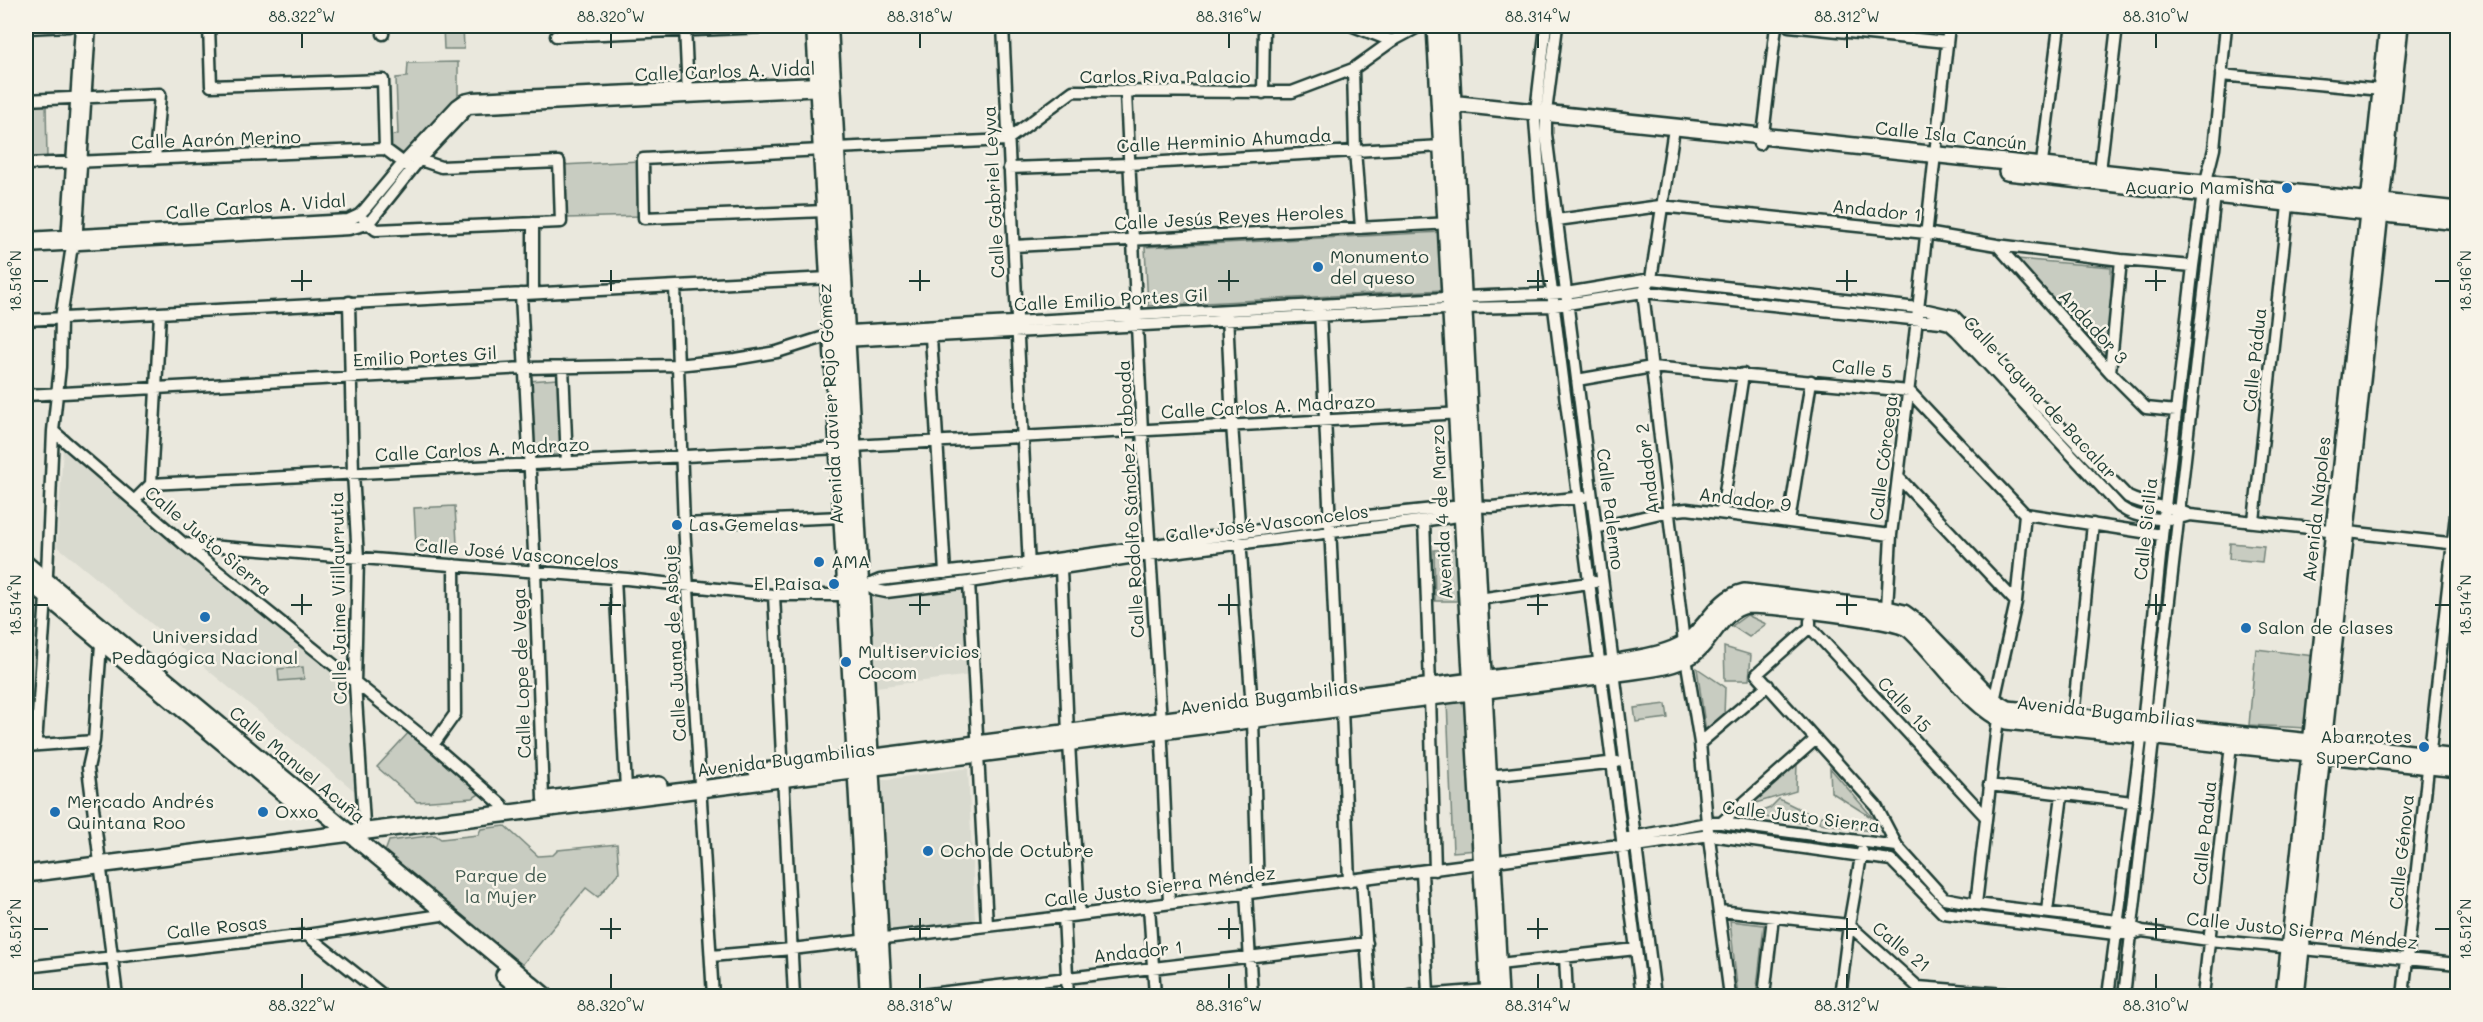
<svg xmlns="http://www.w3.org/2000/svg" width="2483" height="1022" font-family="Mali,sans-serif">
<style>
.built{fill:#d9dacf}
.green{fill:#c8ccc1;stroke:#74847a;stroke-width:1.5}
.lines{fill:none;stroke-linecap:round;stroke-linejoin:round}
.street-casing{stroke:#1f3d34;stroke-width:15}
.secondary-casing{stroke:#1f3d34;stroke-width:20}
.primary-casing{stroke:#1f3d34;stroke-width:21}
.street{stroke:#f7f3e8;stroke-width:10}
.secondary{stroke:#f7f3e8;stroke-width:15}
.primary{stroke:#f7f3e8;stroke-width:16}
.ticks{fill:none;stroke:#1f3d34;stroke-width:2}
.poi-dot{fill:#1f6fb2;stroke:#f7f3e8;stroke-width:2}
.labels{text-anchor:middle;stroke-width:5;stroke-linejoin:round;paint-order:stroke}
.street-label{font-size:18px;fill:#1f3d34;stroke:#f7f3e8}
.poi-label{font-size:18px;fill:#1f3d34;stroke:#f7f3e8;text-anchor:start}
.park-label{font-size:18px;fill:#415a50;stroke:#f7f3e8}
.neatline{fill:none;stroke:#1f3d34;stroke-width:2}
.ticks-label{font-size:15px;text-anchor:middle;fill:#1f3d34}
</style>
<rect width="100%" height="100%" fill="#eae8dd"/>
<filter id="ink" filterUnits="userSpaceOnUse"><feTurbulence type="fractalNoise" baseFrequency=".0167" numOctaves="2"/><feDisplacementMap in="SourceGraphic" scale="12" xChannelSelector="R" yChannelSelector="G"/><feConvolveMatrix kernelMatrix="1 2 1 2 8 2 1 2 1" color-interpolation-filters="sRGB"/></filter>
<g filter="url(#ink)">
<path class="built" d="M63,448L352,688L356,792L57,546Z
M966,586L971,675L876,687L870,598Z
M968,768L975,921L888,933L882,780Z"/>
<path class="green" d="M443,26H463L464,49H444Z
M458,62V98L404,154L389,144L390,136L398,134L396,78L407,77L408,63Z
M46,102L47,160L26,161V104Z
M639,161L641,216L567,218L562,165Z
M1443,232V290L1148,306L1145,247Z
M2017,259L2111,267L2112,324L2109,357Z
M558,379L562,455H534L528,381Z
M455,506L457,544L416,546L414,508Z
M2230,543L2264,546L2262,562L2229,559Z
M1456,549L1457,601H1435L1434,550Z
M26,588L44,603L32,734H26Z
M1747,615L1766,624L1749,637L1732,626Z
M1724,647L1751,655L1749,680H1725Z
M2256,649L2314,656L2305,728L2249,725Z
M303,667L304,679L279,681L278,669Z
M1697,668L1725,687L1724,716L1706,732Z
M1469,699L1477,850L1453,852L1447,701Z
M1666,704L1668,718L1636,722L1634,708Z
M410,731L481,793L473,798L417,802L377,767Z
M1797,764L1796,791L1749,805Z
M1830,768L1874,819L1831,792Z
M1779,799L1808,813L1807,824L1752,815L1770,808Z
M1821,816L1862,820L1877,832L1819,823Z
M505,826L538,856L553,855L558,850L617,844L619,872L598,897L586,888L521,966L385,852L389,841L435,835L441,839L478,835L481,829Z
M1730,921L1764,925L1756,996H1738Z"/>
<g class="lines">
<g class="street-casing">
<path id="street" d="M209,26L211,86L383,80L385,149
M685,26L688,94
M1003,26L1029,568
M1353,26L1392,41
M1546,26L1535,120L1543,222L1642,996
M1557,26L1546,112V134L1655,996
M1789,26L1947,42
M26,28L69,26
M383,34L384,26
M556,36L791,26
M1353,69L1355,150L1361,228
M2221,75L2381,90
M1126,93L1142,431L1161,721L1169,903
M1263,93L1264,26
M26,100L160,94L155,159
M1673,135L1651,279L1643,292L1684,643
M1759,144L1763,135L1776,26
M836,148L1007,140L1073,91L1292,92L1353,69L1392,41L1420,26
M822,150L643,159L644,218L825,211
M26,164L385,149L409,167
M1009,168L1129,164L1442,146
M2041,171L2059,26
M2100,171L2117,26
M364,220L376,230L561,222L559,162L441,167L414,158
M1557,220L1660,206L1926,233L1997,245L2121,260L2193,266
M533,223V293
M26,238L348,220L359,215L365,209L404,162L457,105L464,100L473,98L818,83L824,85
M67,241L81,26
M1997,245L2110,372L2146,408L2176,411
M1014,246L1451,223
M26,247L349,229L368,224L420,159L468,108L824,90
M675,287L684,524L713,996
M521,294L535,572L543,799
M349,302L353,473L358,558L355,683L364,823
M1320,309L1338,698
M1227,314L1232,424L1252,709
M26,320L829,278
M931,337L945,573
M843,341L1464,308L1554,306L1643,292L1941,322L1949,324L1957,331L2120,507C2138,520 2169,522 2190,515
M563,367L567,462
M2110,372L2121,260
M1577,380L1652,367L1909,391L2025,514L2162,535
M26,395L525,368L677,365L735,359L777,352L824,337L832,332L1464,297L1566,293L1651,279L1918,308L1954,316L2128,497C2147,507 2170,505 2190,515L2458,544
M53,431L184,544L433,745L502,805L505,814
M852,446L1463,413
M1899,478L2016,602
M151,484L160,313
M134,501L151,484L839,448
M1722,512L1743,374
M1424,521L1430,686
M2254,521L2289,196
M1789,522L1811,381
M684,524L842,517
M1596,528L1669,511L1687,509L1891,535
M184,544L627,579L774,595H847
M1061,569L1068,733
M615,578L626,789
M969,582L987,925
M860,585H868L880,580L1028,563L1330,520L1462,506L1492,507L1583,497
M868,585L876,590L886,592L969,582L1149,555L1467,515
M774,595L794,996
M1479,599L1595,582
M1887,609L1891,535L1917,319L1949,26
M1810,621V627L1985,816
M1810,627L1757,674L1876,806L1897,846
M101,644L94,741L88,768L117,996
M1686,658L1700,743L1707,823L1730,996
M1430,697L1435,870
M1994,701L2016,602L2025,514
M1342,709L1349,881
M2073,717L2093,524
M1253,720L1258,892
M1069,743L1079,915
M1700,743L1768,685
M36,745L46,597L53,431L60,367L61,318L71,252L76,244L90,26
M433,745L455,714L454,565
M26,746L94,741
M1489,776L1617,762
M1989,785L2132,802
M1721,823L1816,739
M1628,838L1707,823H1721L1897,846L1944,898L1976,904L2117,921L2142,931L2209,940L2458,964
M1422,872L1428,994
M1362,880L1370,996
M1246,893L1252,996
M1976,904L1998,718
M1149,906L1155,996
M1720,911L1849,925L1918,987L2029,996
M2047,911L2062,795
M1064,916L1068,996
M307,935L384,996
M711,956L792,949L1079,915L1612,846L1623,848L1710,835L1891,860L1943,913L2115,934H2132L2142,931
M1565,957L1567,996
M1499,964L1636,949
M26,967L307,935L448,914
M912,996L1367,943
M1410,996L1488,990
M1764,996L1773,917
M1840,996L1849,925L1862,851
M2108,996L2143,724L2165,507L2193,266L2203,193L2214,149L2226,26
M2124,996L2215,195L2213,189
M2203,996L2231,745
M2403,996L2458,496"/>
</g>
<g class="secondary-casing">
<path id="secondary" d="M1435,26L1489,996
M1449,26L1500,996
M1440,102L2458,210
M2007,172L2458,222
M26,564L545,996
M26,579L298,805
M757,772L1613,663C1636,658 1664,656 1685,643C1707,629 1717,598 1744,592L1887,609L1904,613L1919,624L1994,701L2008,709L2458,758
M549,799L659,785
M26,874L1614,674C1639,669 1671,669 1692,655C1712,641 1721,610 1747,605C1771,605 1896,618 1910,630C1937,654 1973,710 2006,721L2458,769
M504,975L529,996
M2284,996L2388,26
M2296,996L2400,26"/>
</g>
<g class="primary-casing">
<path id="primary" d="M815,26L869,996
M829,26L883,996"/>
</g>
<use href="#street" class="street"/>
<use href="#secondary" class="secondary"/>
<use href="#primary" class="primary"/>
</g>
</g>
<path class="ticks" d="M302,33V48M611,33V48M920,33V48M1229,33V48M1538,33V48M1847,33V48M2156,33V48M302,270V291M611,270V291M920,270V291M1229,270V291M1538,270V291M1847,270V291M2156,270V291M33,281H48M291,281H312M600,281H621M909,281H930M1218,281H1239M1527,281H1548M1836,281H1857M2145,281H2166M2435,281H2450M302,594V615M611,594V615M920,594V615M1229,594V615M1538,594V615M1847,594V615M2156,594V615M33,605H48M291,605H312M600,605H621M909,605H930M1218,605H1239M1527,605H1548M1836,605H1857M2145,605H2166M2435,605H2450M302,918V939M611,918V939M920,918V939M1229,918V939M1538,918V939M1847,918V939M2156,918V939M33,929H48M291,929H312M600,929H621M909,929H930M1218,929H1239M1527,929H1548M1836,929H1857M2145,929H2166M2435,929H2450M302,974V989M611,974V989M920,974V989M1229,974V989M1538,974V989M1847,974V989M2156,974V989"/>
<g class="poi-dot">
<circle cx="2287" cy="188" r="6"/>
<circle cx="1318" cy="267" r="6"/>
<circle cx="677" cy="525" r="6"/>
<circle cx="819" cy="562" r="6"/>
<circle cx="834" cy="584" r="6"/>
<circle cx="205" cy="617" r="6"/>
<circle cx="2246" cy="628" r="6"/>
<circle cx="846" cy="662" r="6"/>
<circle cx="2424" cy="747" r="6"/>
<circle cx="55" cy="812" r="6"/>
<circle cx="263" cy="812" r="6"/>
<circle cx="928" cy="851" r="6"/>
</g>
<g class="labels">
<g class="street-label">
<text transform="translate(725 72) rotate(-2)" y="6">Calle Carlos A. Vidal</text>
<text x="1165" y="83">Carlos Riva Palacio</text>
<text transform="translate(1951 136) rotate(6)" y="6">Calle Isla Cancún</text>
<text transform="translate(216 140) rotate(-2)" y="6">Calle Aarón Merino</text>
<text transform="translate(1224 141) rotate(-3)" y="6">Calle Herminio Ahumada</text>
<text transform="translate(994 192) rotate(-93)" y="6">Calle Gabriel Leyva</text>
<text transform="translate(256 207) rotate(-4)" y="6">Calle Carlos A. Vidal</text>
<text transform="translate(1877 211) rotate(6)" y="6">Andador 1</text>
<text transform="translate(1229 218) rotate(-3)" y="6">Calle Jesús Reyes Heroles</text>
<text transform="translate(1111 300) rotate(-3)" y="6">Calle Emilio Portes Gil</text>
<text transform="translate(2093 327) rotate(48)" y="6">Andador 3</text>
<text transform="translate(425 357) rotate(-3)" y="6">Emilio Portes Gil</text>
<text transform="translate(2255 360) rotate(-84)" y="6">Calle Pádua</text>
<text transform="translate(1862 369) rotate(6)" y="6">Calle 5</text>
<text transform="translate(2040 398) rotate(47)" y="6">Calle Laguna de Bacalar</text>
<text transform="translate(831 404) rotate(-93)" y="6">Avenida Javier Rojo Gómez</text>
<text transform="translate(1268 407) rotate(-3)" y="6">Calle Carlos A. Madrazo</text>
<text transform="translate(482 450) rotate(-3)" y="6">Calle Carlos A. Madrazo</text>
<text transform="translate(1884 458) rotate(-83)" y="6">Calle Córcega</text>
<text transform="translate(1648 469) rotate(-97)" y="6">Andador 2</text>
<text transform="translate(1131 499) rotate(-93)" y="6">Calle Rodolfo Sánchez Taboada</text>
<text transform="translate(1745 500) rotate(7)" y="6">Andador 9</text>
<text transform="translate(1610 509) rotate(83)" y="6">Calle Palermo</text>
<text transform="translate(2317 509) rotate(-84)" y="6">Avenida Nápoles</text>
<text transform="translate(1442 512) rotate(-93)" y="6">Avenida 4 de Marzo</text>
<text transform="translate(1267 524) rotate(-7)" y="6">Calle José Vasconcelos</text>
<text transform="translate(2146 529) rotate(-84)" y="6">Calle Sicilia</text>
<text transform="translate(208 541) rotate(40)" y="6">Calle Justo Sierra</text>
<text transform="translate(517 554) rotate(5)" y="6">Calle José Vasconcelos</text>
<text transform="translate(339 598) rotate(-91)" y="6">Calle Jaime Viillaurrutia</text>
<text transform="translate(675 643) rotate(-93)" y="6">Calle Juana de Asbaje</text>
<text transform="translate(522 673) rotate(-92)" y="6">Calle Lope de Vega</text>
<text transform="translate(1269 698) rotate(-7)" y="6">Avenida Bugambilias</text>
<text transform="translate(1904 705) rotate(47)" y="6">Calle 15</text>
<text transform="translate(2106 712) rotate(6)" y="6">Avenida Bugambilias</text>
<text transform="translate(786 760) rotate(-7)" y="6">Avenida Bugambilias</text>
<text transform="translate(297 765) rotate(40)" y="6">Calle Manuel Acuña</text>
<text transform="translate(1801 817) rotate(7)" y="6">Calle Justo Sierra</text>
<text transform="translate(2205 833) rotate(-84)" y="6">Calle Padua</text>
<text transform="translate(2402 852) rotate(-84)" y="6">Calle Génova</text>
<text transform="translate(1160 887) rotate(-7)" y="6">Calle Justo Sierra Méndez</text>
<text transform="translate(217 928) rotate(-6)" y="6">Calle Rosas</text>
<text transform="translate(2302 931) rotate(6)" y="6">Calle Justo Sierra Méndez</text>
<text transform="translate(1901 947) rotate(39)" y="6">Calle 21</text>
<text transform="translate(1138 952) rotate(-6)" y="6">Andador 1</text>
</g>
<g class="poi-label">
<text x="2275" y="194" text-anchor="end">Acuario Mamisha</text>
<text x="1330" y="263">Monumento<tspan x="1330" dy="21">del queso</tspan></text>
<text x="689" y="531">Las Gemelas</text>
<text x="831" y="568">AMA</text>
<text x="822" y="590" text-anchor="end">El Paisa</text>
<text x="2258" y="634">Salon de clases</text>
<text x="205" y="643" text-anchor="middle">Universidad<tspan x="205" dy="21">Pedagógica Nacional</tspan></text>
<text x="858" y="658">Multiservicios<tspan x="858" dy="21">Cocom</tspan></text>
<text x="2412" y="743" text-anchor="end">Abarrotes<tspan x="2412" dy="21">SuperCano</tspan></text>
<text x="67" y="808">Mercado Andrés<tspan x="67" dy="21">Quintana Roo</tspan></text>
<text x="275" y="818">Oxxo</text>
<text x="940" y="857">Ocho de Octubre</text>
</g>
<g class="park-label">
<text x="501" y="882">Parque de<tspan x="501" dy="21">la Mujer</tspan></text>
</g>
</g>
<rect width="2483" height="1022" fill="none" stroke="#f7f3e8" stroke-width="66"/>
<rect x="33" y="33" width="2417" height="956" class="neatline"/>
<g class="ticks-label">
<text x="302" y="22">88.322°W</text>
<text x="611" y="22">88.320°W</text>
<text x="920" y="22">88.318°W</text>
<text x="1229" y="22">88.316°W</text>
<text x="1538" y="22">88.314°W</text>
<text x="1847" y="22">88.312°W</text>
<text x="2156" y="22">88.310°W</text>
<text transform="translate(16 281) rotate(-90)" y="5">18.516°N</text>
<text transform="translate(2466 281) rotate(-90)" y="5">18.516°N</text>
<text transform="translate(16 605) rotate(-90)" y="5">18.514°N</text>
<text transform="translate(2466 605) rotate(-90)" y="5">18.514°N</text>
<text transform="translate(16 929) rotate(-90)" y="5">18.512°N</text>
<text transform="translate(2466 929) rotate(-90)" y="5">18.512°N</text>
<text x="302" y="1011">88.322°W</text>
<text x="611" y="1011">88.320°W</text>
<text x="920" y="1011">88.318°W</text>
<text x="1229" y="1011">88.316°W</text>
<text x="1538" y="1011">88.314°W</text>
<text x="1847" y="1011">88.312°W</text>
<text x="2156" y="1011">88.310°W</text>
</g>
</svg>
